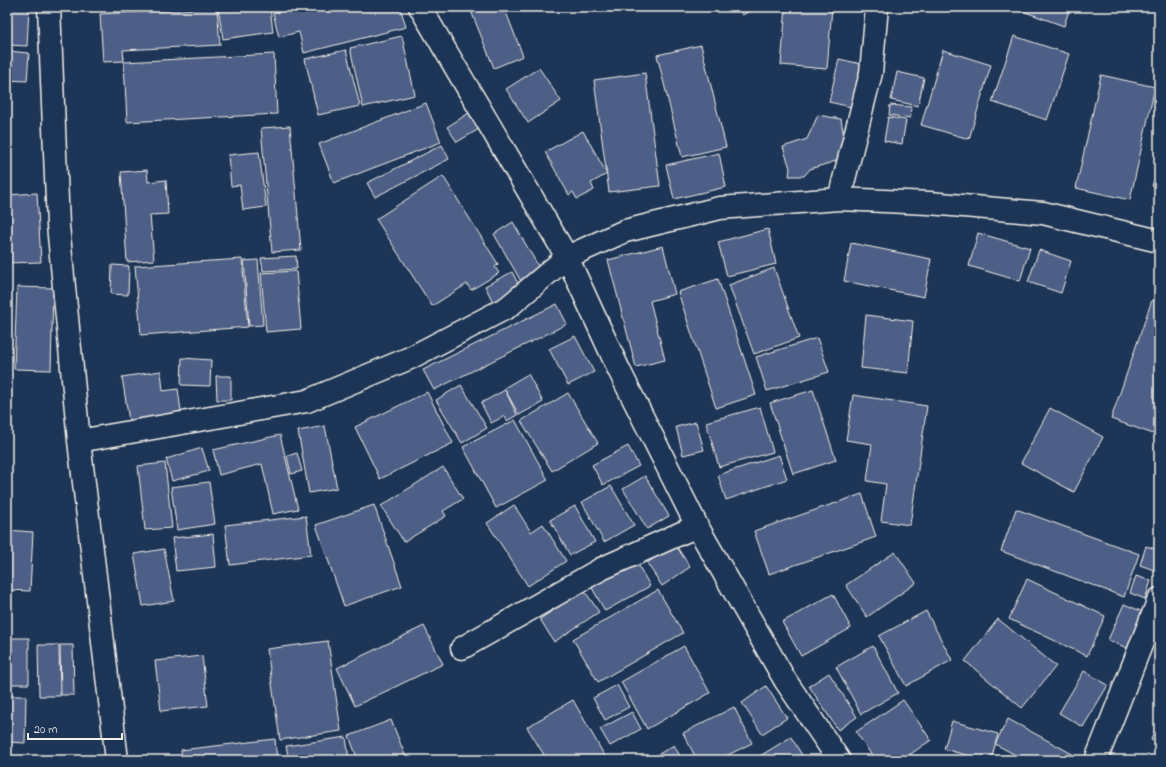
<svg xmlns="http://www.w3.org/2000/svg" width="1166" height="767" font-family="'Indie Flower',sans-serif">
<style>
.building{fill:#4e5f87;stroke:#f4f1e8}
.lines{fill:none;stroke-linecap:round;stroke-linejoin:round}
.minor-casing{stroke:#f4f1e8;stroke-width:25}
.minor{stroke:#1d3557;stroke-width:22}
</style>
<rect width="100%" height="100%" fill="#1d3557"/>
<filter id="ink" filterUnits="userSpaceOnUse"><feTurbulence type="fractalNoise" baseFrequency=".025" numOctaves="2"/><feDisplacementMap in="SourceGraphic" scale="8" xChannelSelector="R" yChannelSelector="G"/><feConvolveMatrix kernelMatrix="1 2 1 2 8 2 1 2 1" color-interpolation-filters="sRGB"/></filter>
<g filter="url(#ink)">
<path class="building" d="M7,7L29,8L27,46L7,45Z
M218,7H270L273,32L223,39Z
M297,7H299L300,12L322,7H400L406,27L304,53L299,32L279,37L273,13Z
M482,7H504L523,56L494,68L471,11Z
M738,7H758L742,15Z
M786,7H832L827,69L781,65Z
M1017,7H1070L1064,26L1017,9Z
M217,8L220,45L123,50L124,61L103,62L100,14Z
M402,36L415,95L363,107L350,48Z
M1014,36L1069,54L1047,120L992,102Z
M701,45L726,147L682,157L657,55Z
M346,50L360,106L318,115L305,59Z
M943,50L991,65L969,139L921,125Z
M7,51L29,53L27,81L7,80Z
M274,54L277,114L127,122L124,62Z
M839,59L861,64L851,107L829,102Z
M539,68L561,101L528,123L506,89Z
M897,72L924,78L918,106L891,100Z
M645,73L660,186L609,192L594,80Z
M1101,75L1155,87L1130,200L1076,188Z
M7,97L12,98L7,147Z
M426,103L441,142L334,183L319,144Z
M890,105L911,107L910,118L889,115Z
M469,113L479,129L457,142L447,127Z
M818,115L841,119L845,145L836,161L810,169L804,176H789L790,168L783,147L807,139Z
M888,117L906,120L902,144L884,141Z
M290,126L301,250L272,252L261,128Z
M583,131L607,174L591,183L594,190L577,199L573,192L569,195L545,152Z
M442,145L449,159L375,197L367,183Z
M259,152L266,207L243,210L240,185L231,186L228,155Z
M719,153L726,187L674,199L666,165Z
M1159,166V189L1152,186Z
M147,170L148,182L166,180L168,214L150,215L154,260L127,262L121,172Z
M443,176L498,264L495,267L499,273L471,290L467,284L432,306L376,219Z
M37,193L41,262L7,263V195Z
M513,222L541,271L522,283L494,234Z
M768,229L776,264L727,276L718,242Z
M978,233L1030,248L1020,281L969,266Z
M851,243L931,259L924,297L844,281Z
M663,246L675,294L650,301L665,360L636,367L608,260Z
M1039,250L1071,261L1061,293L1028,282Z
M296,256L297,269L263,271L261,258Z
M242,259L248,327L141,335L135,266Z
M258,260L263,325L249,326L244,261Z
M112,265L129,266L128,295L111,294Z
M774,268L799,338L754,354L729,285Z
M296,271L301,329L266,332L261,273Z
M512,272L521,289L493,302L485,286Z
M718,279L756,395L716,408L678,292Z
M17,287L53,288L51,370L14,369Z
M7,292H11L7,346Z
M1152,300L1159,303V436L1111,419Z
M557,304L567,324L434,390L423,370Z
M866,315L913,321L908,373L861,368Z
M575,336L594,372L568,385L549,349Z
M817,338L829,372L767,391L756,357Z
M182,358L211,360L210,386L181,385Z
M161,371L163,391L178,389L182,419L130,427L122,377Z
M528,374L543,402L519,415L504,388Z
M216,376H231V400H217Z
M461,385L487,428L462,443L436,400Z
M505,390L517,415L507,421L505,416L491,423L481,403Z
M813,390L836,460L793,474L770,403Z
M427,392L453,443L380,479L355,427Z
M568,393L598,443L552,471L521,421Z
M853,395L927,406L910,525L881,521L886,484L867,481L872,444L846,440Z
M760,407L773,452L719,467L706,422Z
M1050,408L1103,437L1074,492L1021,463Z
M515,420L548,480L496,508L463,447Z
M696,422L704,450L683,455L676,427Z
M325,426L337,488L309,493L298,431Z
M280,435L298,509L273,514L262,464L219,475L213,450Z
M628,446L639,466L603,485L592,465Z
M202,448L209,471L172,481L166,459Z
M297,453L302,471L291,474L287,456Z
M779,455L787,479L726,500L718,475Z
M165,463L172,528L145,530L138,466Z
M443,467L463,499L443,511L446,516L404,542L381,506Z
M645,476L669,516L647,529L623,489Z
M209,482L215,524L177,530L171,487Z
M611,486L634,525L604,542L582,502Z
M862,494L876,537L769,574L754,531Z
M374,505L402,586L344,606L316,525Z
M514,505L531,532L543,524L566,561L528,586L487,523Z
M575,506L595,542L570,555L550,520Z
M1016,509L1139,554L1124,597L1001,551Z
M306,516L311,555L230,565L225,525Z
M7,530L33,532L30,591L7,590Z
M213,534L216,567L176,571L172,538Z
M675,544L690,567L662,586L647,563Z
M1146,546L1159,550L1154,570L1140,565Z
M164,549L174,601L143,606L134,554Z
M895,552L916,583L867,617L846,585Z
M636,561L650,586L605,611L591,586Z
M1136,576L1151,581L1145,599L1130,593Z
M1027,579L1105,616L1087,656L1009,619Z
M584,590L599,612L554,642L540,619Z
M658,590L683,633L598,682L573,639Z
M833,594L851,628L801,656L782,622Z
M1124,604L1143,612L1127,648L1108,640Z
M926,611L952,660L906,686L879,636Z
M998,619L1056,666L1022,708L965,661Z
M424,626L443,664L355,706L337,668Z
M7,638H29V684H7Z
M328,641L341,731L280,740L267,649Z
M38,645H59L60,696H39Z
M60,645H73L74,695H61Z
M684,646L710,693L647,729L621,682Z
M873,646L898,693L861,714L836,667Z
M202,656L208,706L161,711L155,661Z
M1084,671L1108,685L1083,727L1059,713Z
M829,673L857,717L838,730L809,686Z
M617,685L629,707L605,720L593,698Z
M766,686L787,718L762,734L742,703Z
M7,696H26L25,743L7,742Z
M573,700L607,760H547L527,727Z
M903,700L931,740L902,760H875L856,732Z
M734,707L752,743L718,760H697L683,733Z
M632,712L641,729L610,746L600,729Z
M1008,719L1076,756L1073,760H1025L995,744Z
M1159,719V743L1151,740Z
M391,720L407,760H358L349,736Z
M952,721L998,734L991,760H984L944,749Z
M346,737L349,760H289L286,746Z
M791,737L805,760H755V759Z
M275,739L277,760H182L181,750Z
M674,745L682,760H649Z"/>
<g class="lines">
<g class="minor-casing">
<path id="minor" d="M49,7L58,225L79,441L117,760
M420,7L567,257L619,370L697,526L785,680L839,760
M839,199L871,73L877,7
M79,441L307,401L410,358L508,307L567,257L625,231L720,208L839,199L929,203L1043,213L1159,241
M462,648L601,569L697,526
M1096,760L1159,599"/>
</g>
<use href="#minor" class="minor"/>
</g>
</g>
<rect width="1166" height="767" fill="none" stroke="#1d3557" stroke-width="24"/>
<rect x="12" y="12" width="1142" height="743" fill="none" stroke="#f4f1e8" stroke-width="1.5" filter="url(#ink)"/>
<path d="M28 733v6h94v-6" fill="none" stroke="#f4f1e8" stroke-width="2"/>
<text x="34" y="733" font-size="12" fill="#f4f1e8" stroke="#1d3557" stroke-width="3" paint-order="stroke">20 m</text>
</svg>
